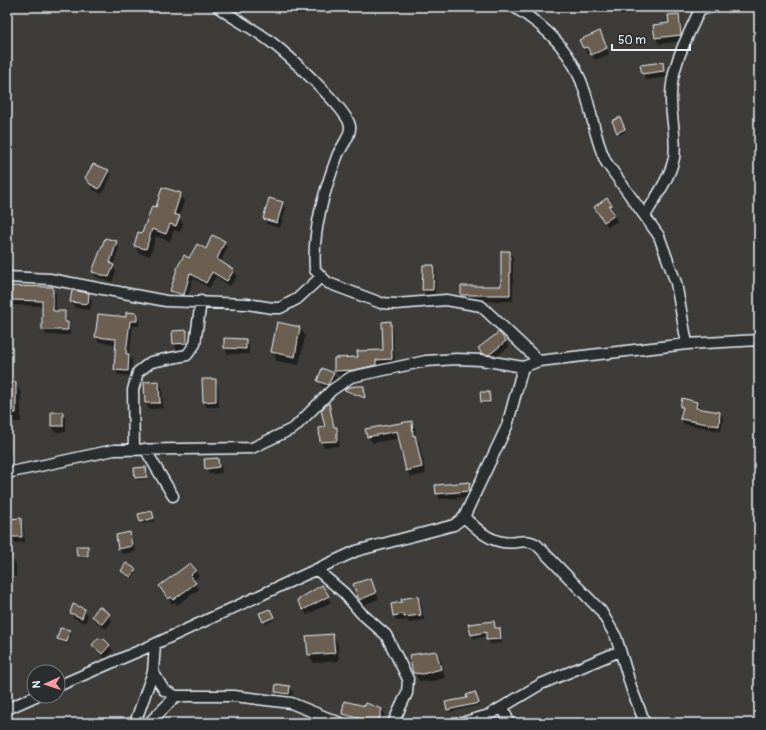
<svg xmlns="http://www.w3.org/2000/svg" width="766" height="730" font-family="Pangolin,sans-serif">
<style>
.shadow{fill:#0007}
.building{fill:#6a5f51;stroke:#e8f1f8}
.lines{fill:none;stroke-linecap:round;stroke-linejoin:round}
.minor-casing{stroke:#e8f1f8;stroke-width:13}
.minor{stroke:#2a2d2e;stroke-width:10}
</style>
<rect width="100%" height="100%" fill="#3d3c38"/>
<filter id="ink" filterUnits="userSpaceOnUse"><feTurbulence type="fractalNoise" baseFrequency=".025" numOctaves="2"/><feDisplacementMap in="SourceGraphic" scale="8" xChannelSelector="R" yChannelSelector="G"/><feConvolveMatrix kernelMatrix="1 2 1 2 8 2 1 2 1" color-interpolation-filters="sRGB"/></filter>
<g filter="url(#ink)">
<path class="shadow" d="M678,15L681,21L683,41L659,44L656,38L655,26L670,24Z
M602,38L609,54L595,60L591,52L587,54L581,41Z
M662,63L667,77L646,80L643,74Z
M621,121L625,132L619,135L618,132Z
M108,171L111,176L102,194L94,190L86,178Z
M180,194L184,201L179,217L183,224L180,232L174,230L170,241L156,236L150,256L139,253L135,246L156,208Z
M282,203L286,209L280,228L267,224L264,219Z
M611,205L614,211L612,212L617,221L608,227L595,207Z
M7,211L11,217L7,231Z
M116,242L119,248L113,266L116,271L112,282L96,277L93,272Z
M224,242L227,247L221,262L234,270L237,276L230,286L216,277L209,288L193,278L187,300L174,296L171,291L190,260Z
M509,252L513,257V301H465L462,295V287H502Z
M7,253L12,259L7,273Z
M433,266L436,270L435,294H426L423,290Z
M7,287L53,288L56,294V312H64L70,328V335H46L43,329V306L7,305Z
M88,294L92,300L90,310L75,308L71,302Z
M137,314L140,319L139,326H133L129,356L132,360L131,376L118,375L115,370L116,344L99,342L96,337Z
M390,322L393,328L395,364L379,365V371L357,375L339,376L335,371L359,358L384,351Z
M300,328L305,336L299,365L277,361L272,352Z
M187,331L190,337V349L177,350L174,344L173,332Z
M246,340L249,345V354H228L225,348Z
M506,341L509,347L492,360L486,359L482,354Z
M333,373L337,379L333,389L322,386L319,381Z
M215,380L218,386L219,407H207L204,401Z
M159,382L162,388L163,408L149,409L146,403L145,383Z
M7,383H15L21,392V422H7Z
M364,387L366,399L346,392L345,390Z
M489,393L490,404H483L482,402Z
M683,400L697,403L700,409L720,412L723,418L721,431L684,424L681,419Z
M328,405L335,428L339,432V446L324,447L321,442L320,429L326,428Z
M52,413H62L66,419V432H55L52,426Z
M411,422L415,428L416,438L419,443L426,474L411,477L407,471L400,438L372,443L368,436Z
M7,445L10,451L12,463L7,464Z
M218,459L221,465L222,473L209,474L206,468Z
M145,468L147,479L137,480L136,478Z
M469,483L472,489V497L440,499L437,493Z
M152,512L155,521L142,524L141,522Z
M20,519L23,525L25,542L15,543L12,537L10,520Z
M129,534L133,539L135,552L122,554L119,548Z
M88,547L89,558H79L78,556Z
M7,559L13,560L16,565V577H7Z
M190,564L199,576L193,581L199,589L177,605L175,602L172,604L164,592Z
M135,570L136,572L132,579L122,571Z
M370,579L379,599L363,605L360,599Z
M322,587L331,602L307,615L298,600Z
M418,597L421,603L424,620L409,623L407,620L397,621L394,616L403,603Z
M100,608L109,615L112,621L106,629L96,622L93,616Z
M84,610L88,615L85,623L74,618L71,613Z
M271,612L274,620L265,624L264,621Z
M494,622L496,629H500L502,633V643L490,644L487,636L474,639L469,624Z
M70,631L71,634L68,644L60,641L58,639Z
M333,635L338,644L339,661L314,663L309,655Z
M93,645L110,646L113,651L106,659L96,650Z
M436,652L441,661L445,678L429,682L419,681L414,672Z
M277,685L290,687L293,692L292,700L279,698L276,692Z
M476,696L480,705L449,712L448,710L446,703Z
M382,709L385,715L382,723H361L346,719L343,714Z"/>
<path class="building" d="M679,14L681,35L655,38L653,25L669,23L668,15Z
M600,31L607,48L591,55L587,47L583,48L579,40Z
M663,62L664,71L642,74L640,65Z
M620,117L625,129L617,133L612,121Z
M93,164L109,170L99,189L90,184L85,178Z
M162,187L181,193L174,214L180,216L176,226L170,224L166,234L152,229L146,249L134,246L138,232L142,233L152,206L156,207Z
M269,198L283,202L277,223L263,219Z
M607,198L612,205L609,206L615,215L604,222L594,207Z
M212,235L225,241L217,259L234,270L227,281L212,272L206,283L190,273L184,295L170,291L178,266L184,255L189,258L197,244L206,249Z
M105,238L117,241L110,263L114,265L109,277L92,272Z
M501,251H510V295H461V286H501Z
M423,265H434L433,290H422Z
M7,286L53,287V311H65V322H68V330H42V301L12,300V295H7Z
M72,290L89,293L88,304L70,302Z
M126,312L137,313V321H130L126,354H129L128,371L114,370L116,339L95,337L98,314L126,317Z
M391,321L392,359L376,360V365L354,370L334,371V358L358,357L357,351L383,350L382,322Z
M277,322L300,327L295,357L271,352Z
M187,330V343L173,344L172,331Z
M499,332L506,341L489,355L482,354L478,348Z
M224,338L246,339V349L224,348Z
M322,368L334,373L328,385L317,381Z
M202,379H216V401L203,402Z
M159,381L160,403H145L144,382Z
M7,382H16V413H7Z
M357,386H364L365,398L344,390L349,387Z
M480,392H489L490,402H481Z
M682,398L697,402L696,408L720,412L719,426L680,419L683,407H680Z
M329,403L334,427H337V441L320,442L319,428L325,427L321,410Z
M51,412H63V426H51Z
M412,421L413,436L415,435L422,467L406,471L397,431L367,437L365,429Z
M218,458L219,467L205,469L204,459Z
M146,467L147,477L135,478L134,468Z
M470,482L469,491L436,494L435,485Z
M152,511L154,518L140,522L138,514Z
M21,518L22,537H11L9,519Z
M130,532L132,546L118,549L116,535Z
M76,546H88V556H77Z
M126,563L136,569L131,577L121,571Z
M190,563L196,570L190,576L196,583L173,600L171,597L168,599L159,586Z
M371,578L376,593L359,600L353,584Z
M322,585L329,596L303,610L297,600Z
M418,596L421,615L404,617V614L393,616L391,604L402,602L401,599Z
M73,604L85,609L82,618L70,613Z
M99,606L110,614L102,624L92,616Z
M270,609L274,617L263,622L259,613Z
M494,621L495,628H500L501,639L486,640V632L471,635L468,624Z
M60,628L70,630L67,642L57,639Z
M333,634L335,653L308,655L306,636Z
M98,638L104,639L110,645L102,654L92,645Z
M436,651L441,669L423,674L413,673L409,655Z
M276,684L290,686L289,694L275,692Z
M475,692L479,703L447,710L445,702L467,698L466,695Z
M344,701L365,706L366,703L382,709L378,723L342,714Z"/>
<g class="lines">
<g class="minor-casing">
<path id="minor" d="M218,7C235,20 255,29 271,42C287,54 348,110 350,126C351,136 342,146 338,154C324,191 312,231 315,270L328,283L381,303L396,304L446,300L481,306L539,361L687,344L759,340
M514,7C550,29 574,54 586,95C593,118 595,140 606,162L659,236L676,283L687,344
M700,9L714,7
M645,216C655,198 670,178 674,158C677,139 671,119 671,100C670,67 688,36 701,7
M7,277L50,279L166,301L247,304L273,308H280L297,299L321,277
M134,449L133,390L138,372L151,362L187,355L195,344L201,301
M145,449L173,496
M7,473L114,450L252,448L294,428L332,390L351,377L426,361L457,359L481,360L523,367L539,361
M464,517C476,528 487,540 503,542C515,545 526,537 537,545L601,611L616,637L632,690L645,723
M317,570L344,593L361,613L386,635L408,679L407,693L393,723
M153,672L164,690L176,696
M58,686L155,644L356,551L454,525L464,517L507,426L523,367
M503,707L509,723
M7,709L36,696
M135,723L153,672L155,644
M149,723L176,696H234L291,703L340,723
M461,723L489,715L541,684L620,651"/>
</g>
<use href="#minor" class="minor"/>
</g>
</g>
<rect width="766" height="730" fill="none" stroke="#2a2d2e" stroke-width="24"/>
<rect x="12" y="12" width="742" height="706" fill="none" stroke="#e8f1f8" stroke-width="1.5" filter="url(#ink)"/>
<g transform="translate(46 684) rotate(267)"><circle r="19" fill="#2a2d2e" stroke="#767b7f"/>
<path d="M0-3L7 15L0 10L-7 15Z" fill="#ff9aa2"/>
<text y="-6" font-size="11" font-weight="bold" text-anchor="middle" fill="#e8f1f8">N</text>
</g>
<path d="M612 44v6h78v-6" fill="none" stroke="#e8f1f8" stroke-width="2"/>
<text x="618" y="44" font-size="12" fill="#e8f1f8" stroke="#2a2d2e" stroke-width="3" paint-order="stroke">50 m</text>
</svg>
